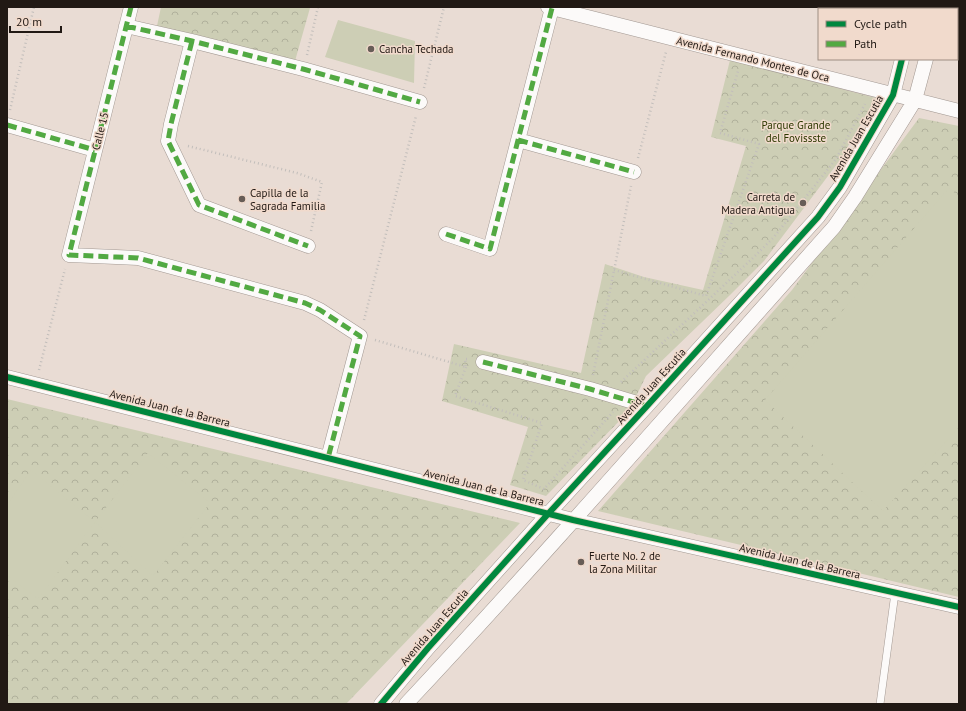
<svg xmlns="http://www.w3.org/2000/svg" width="966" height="711" font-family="'PT Sans',sans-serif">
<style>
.park{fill:url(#park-crowns)}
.garden{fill:#cdceb5}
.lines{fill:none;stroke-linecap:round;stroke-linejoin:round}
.service-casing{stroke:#a29892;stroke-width:8}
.minor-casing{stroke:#a29892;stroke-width:15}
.path{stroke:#c2bebb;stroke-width:2.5;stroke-dasharray:1 3;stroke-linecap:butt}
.service{stroke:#fcfaf9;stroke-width:7}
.minor{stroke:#fcfaf9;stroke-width:14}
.quiet{stroke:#52a942;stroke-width:5;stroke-dasharray:10 5;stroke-linecap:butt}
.cycleway-casing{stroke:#f1dacc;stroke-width:8}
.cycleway{stroke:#00873e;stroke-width:6}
.poi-dot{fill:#675d57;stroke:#f1dacc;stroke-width:1.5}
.labels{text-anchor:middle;stroke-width:3;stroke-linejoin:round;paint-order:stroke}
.poi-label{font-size:11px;fill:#211914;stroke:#f1dacc;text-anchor:start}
.street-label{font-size:11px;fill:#211914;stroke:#f1dacc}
.park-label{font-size:11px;fill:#2c3800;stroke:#f1dacc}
</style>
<defs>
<pattern id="park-crowns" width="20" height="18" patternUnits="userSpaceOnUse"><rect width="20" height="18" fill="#cdceb5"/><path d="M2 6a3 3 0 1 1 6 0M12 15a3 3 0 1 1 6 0" fill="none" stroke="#b0b09b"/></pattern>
</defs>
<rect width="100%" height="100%" fill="#e9dcd4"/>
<path class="park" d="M161,7H306L310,8L295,61L157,26Z
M730,60L876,98L840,160L764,261L730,295L646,376L629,411L546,496L510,485L528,427L442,401L454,344L581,373L605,264L644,277L703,290L746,146L711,137Z
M919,118L959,126V597L598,511L792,290Z
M7,399L520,523L346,704H7Z"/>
<path class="garden" d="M338,20L415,41L414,83L325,57Z
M949,188L959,197V427L883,511L765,400Z
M148,453L210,503L153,576L95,522L38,599L7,575V505L31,470L95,522Z"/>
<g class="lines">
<g class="service-casing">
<path id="service" d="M880,704L895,593"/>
</g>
<g class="minor-casing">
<path id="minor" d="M131,7L69,255L116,257L138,258L305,303L320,310L360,336L328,458
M548,7L959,111
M914,9L915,7
M939,9V7
M126,26L192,41L303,69L420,102
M192,41L171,124L168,141L199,205L308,246
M7,125L95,150
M518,140L634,172
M446,234L490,249L552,8
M483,362L590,389L647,406
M7,377L573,520L959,607
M381,704L428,648L548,514L647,406L818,217L840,187L893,95L902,59
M406,704C552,548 692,386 834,227L855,197L915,100L926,59"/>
</g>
<path class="path" d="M307,55L318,7
M424,88L444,7
M10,110L34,7
M188,146L297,173L322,182L311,231
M638,158L666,52
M614,270L706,296L759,144L720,133L738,71
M364,320L416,116
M375,340L466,367L465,359H469
M466,367L455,396L542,423L523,480L544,489L613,412
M39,370L65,269
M593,375L631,186
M621,382L754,257L774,237L836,159L865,104"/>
<use href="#service" class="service"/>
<use href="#minor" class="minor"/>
<path class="quiet" d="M131,7L69,255L116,257L138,258L305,303L320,310L360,336L328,458
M126,26L192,41L303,69L420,102
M192,41L171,124L168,141L199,205L308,246
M7,125L95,150
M518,140L634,172
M446,234L490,249L552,8
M483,362L590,389L647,406"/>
<g class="cycleway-casing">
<path id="cycleway" d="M7,377L573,520L959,607
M381,704L428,648L548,514L647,406L818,217L840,187L893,95L902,59"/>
</g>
<use href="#cycleway" class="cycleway"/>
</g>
<g class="poi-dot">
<circle cx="371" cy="49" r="4"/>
<circle cx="242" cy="199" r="4"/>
<circle cx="803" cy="203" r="4"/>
<circle cx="581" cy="562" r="4"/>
</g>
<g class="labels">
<g class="poi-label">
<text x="379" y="53">Cancha Techada</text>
<text x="250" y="197">Capilla de la<tspan x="250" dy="13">Sagrada Familia</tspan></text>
<text x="795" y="201" text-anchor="end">Carreta de<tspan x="795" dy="13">Madera Antigua</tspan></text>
<text x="589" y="560">Fuerte No. 2 de<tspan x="589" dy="13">la Zona Militar</tspan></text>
</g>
<g class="street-label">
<text transform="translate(753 59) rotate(14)" y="4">Avenida Fernando Montes de Oca</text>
<text transform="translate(100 131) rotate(-76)" y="4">Calle 15</text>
<text transform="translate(856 138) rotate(-60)" y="4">Avenida Juan Escutia</text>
<text transform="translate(651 386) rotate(-48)" y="4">Avenida Juan Escutia</text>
<text transform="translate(170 408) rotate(14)" y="4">Avenida Juan de la Barrera</text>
<text transform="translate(484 487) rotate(14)" y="4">Avenida Juan de la Barrera</text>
<text transform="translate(800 561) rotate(13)" y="4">Avenida Juan de la Barrera</text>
<text transform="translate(434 627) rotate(-49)" y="4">Avenida Juan Escutia</text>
</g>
<g class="park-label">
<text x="796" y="129">Parque Grande<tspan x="796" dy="13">del Fovissste</tspan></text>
</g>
</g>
<rect width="966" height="711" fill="none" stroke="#211914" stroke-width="16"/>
<rect x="818" y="8" width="140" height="52" fill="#f1dacc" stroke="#9e8d82"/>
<rect x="826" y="21" width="20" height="6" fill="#00873e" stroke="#9e8d82"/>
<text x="854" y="28" font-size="12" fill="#211914">Cycle path</text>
<rect x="826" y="41" width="20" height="6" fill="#52a942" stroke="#9e8d82"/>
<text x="854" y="48" font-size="12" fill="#211914">Path</text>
<path d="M10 26v6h51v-6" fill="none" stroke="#211914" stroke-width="2"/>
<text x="16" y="26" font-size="12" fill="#211914" stroke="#f1dacc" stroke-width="3" paint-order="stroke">20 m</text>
</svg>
